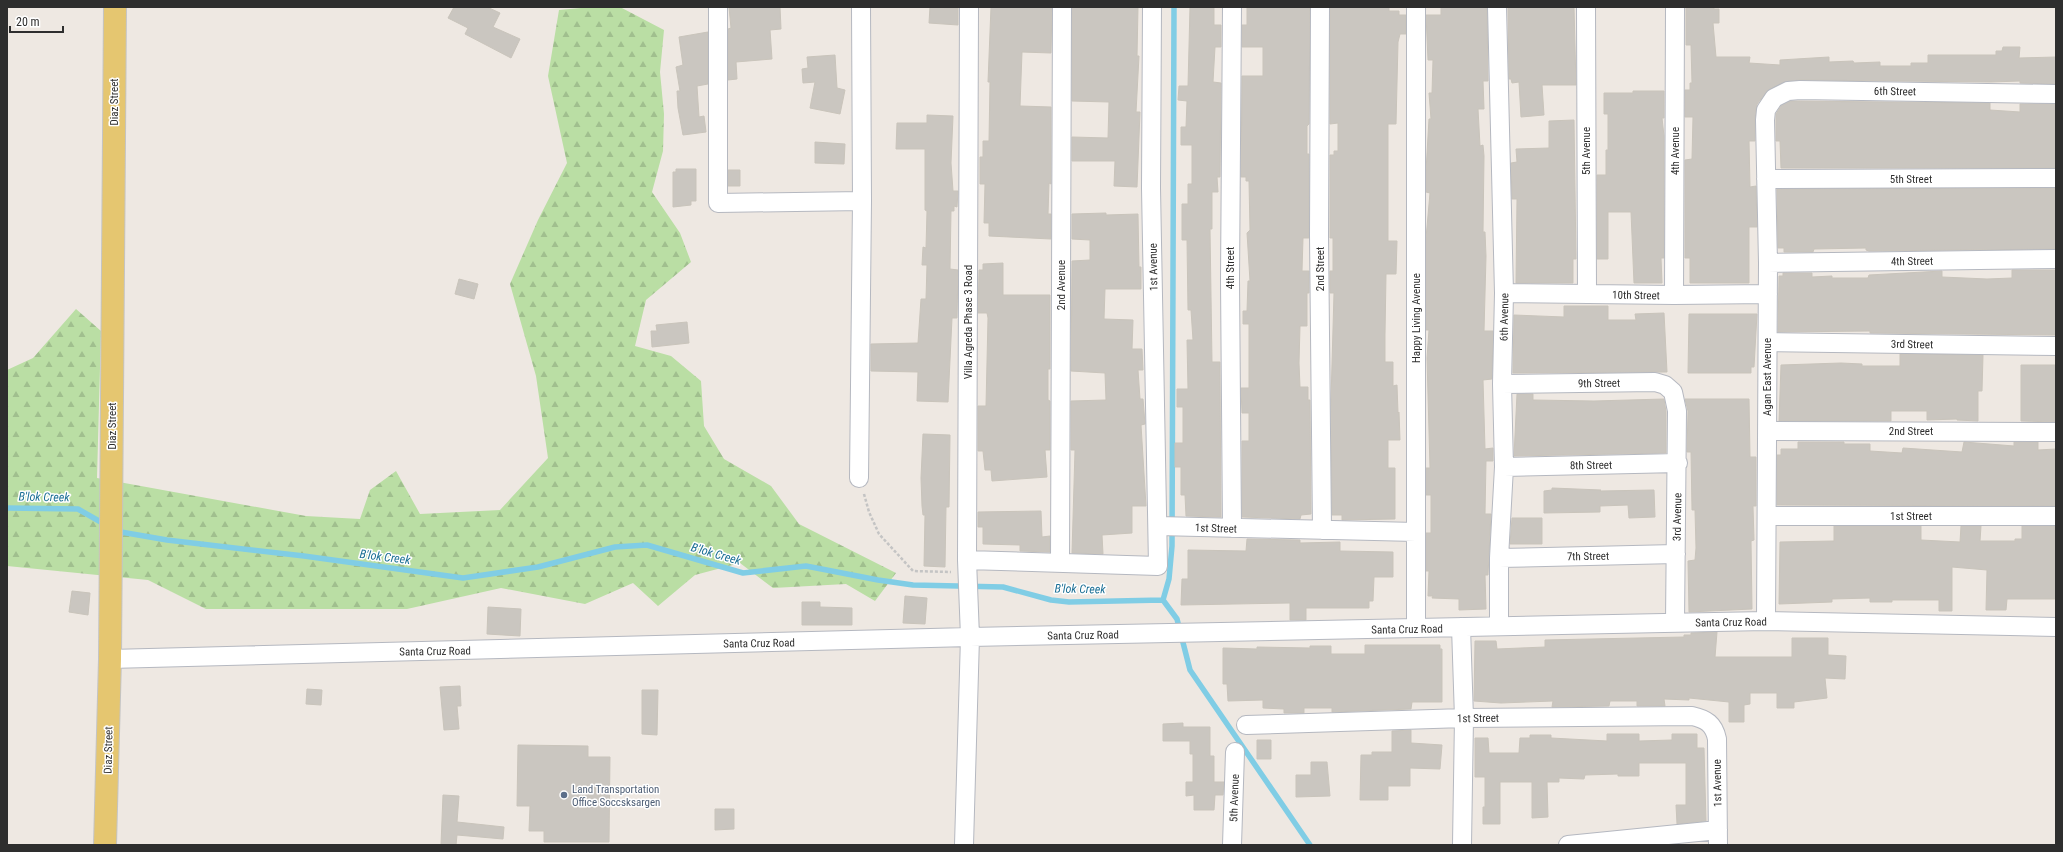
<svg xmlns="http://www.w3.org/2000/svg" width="2063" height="852" font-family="'Roboto Condensed',sans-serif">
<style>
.forest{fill:url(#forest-firs)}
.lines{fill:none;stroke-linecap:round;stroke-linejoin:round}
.stream{stroke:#80cde5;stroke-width:5.5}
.building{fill:#cac6c0;stroke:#c9c4bb}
.minor-casing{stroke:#b5b8c0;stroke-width:20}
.major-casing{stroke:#c4c4c4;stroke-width:24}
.path{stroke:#c4c4c4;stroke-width:2.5;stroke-dasharray:3 2;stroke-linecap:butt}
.minor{stroke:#fff;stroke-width:18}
.major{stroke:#e5c670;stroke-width:22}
.service-dot{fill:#5c6f8a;stroke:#fff;stroke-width:1.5}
.labels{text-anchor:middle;stroke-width:3;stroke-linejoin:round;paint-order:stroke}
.street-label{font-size:11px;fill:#2e2e2e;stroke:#fff}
.service-label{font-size:11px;fill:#4e5e75;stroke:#fff;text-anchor:start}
.water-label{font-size:12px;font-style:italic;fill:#1b6f95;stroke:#fff}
</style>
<defs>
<pattern id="forest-firs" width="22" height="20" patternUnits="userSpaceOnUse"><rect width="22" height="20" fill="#badea4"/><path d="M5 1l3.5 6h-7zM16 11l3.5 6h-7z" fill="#a0bf8e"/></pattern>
</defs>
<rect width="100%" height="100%" fill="#eee8e2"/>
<path class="forest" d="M592,7H620L664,30L660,72L664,114L663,151L652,192L680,233L691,262L646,300L635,346L671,356L701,381L704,426L724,459L771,486L799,524L896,573L875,601L846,584L773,588L740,563L695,575L658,606L633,583L585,604L501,588L407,609H206L148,580L7,566V370L33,358L76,309L101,331L97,478L306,516L360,519L370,490L396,471L420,514L500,510L548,458L536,376L510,284L538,220L567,163L548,76L559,10Z"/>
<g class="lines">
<path class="stream" d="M7,508L78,509L106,525
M115,531L167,540L304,556L463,578L538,567L615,547L647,545L743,573L806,566L878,580L913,585L1003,587L1051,600L1069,602L1163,600
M1163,600L1169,579L1172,546L1174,7
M1163,600L1177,619L1190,670L1310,845"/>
</g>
<path class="building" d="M454,7H487L500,13L493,27L520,39L511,58L465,34L468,28L448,18Z
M729,7H780L781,29L770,30L772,59L736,62L737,79L728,80V29L731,28Z
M930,7L958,8V25L929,23Z
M991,7H1052L1051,53L1022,52L1020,106L1051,107V184L1049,183L1048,214H1051V239L989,236V223H984L985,184H980V157H983V141H989L990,82H988Z
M1072,7H1138L1137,56H1139L1136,112H1140L1137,187L1114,186L1115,161H1072V137L1108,138L1109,102L1072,101Z
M1190,7H1214V25H1221V47H1215L1213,82L1221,83L1220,177H1217L1218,192H1212V229H1210L1212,362H1220V373L1221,517L1186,516L1185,495H1181V467H1175V443H1183V407H1177V389H1188L1187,340H1193L1191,310H1188L1187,240H1182V204H1188V184H1192V145H1181V127H1186L1187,101L1178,100L1179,86H1188Z
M1247,7H1310L1309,124L1307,126V154H1309V238H1303L1302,271H1309V293H1307V326H1300L1299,363L1300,387H1308V400H1310L1311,514L1301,515L1300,519L1242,517V441H1249V413H1242L1241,388H1249V324H1243V311H1247L1248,281H1250L1247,233L1250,230L1249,181H1246V177H1241L1242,76H1263V47H1242V25H1247Z
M1330,7H1389V11H1399V15H1406V34H1400L1398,42L1396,124H1388V241H1397L1396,274H1386L1385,334V362H1393V386L1397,385L1398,413L1399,412L1400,440H1388V468H1395V519L1342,520V515H1332L1331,400L1334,293H1330V271H1333V238H1330V155H1334V151H1338V123L1330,124Z
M1441,7H1487L1488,81H1483L1484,109H1478L1480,146L1483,145L1484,156L1483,232H1485L1486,256L1484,331H1493L1492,379L1483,380L1485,449L1493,448V461H1486L1485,514H1491L1488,575H1485L1486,609L1459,610V599L1432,598L1433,596H1428L1429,571H1426V533H1431V495H1426V468H1430L1427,358L1429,330H1426V238L1430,193L1426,192V171L1429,119H1431L1429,93H1432L1433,60H1428L1426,15H1441Z
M1508,7H1574L1576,85H1542L1544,115L1521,117L1519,82L1512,83L1511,79H1509Z
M1686,7H1714V9H1719V23H1713L1716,57H1750L1749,63L1780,65V60L1829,57V62L1853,61L1854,63L1880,62V66H1911V63H1928V55H1996V51H2002L2003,47H2020L2019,58L2056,57V84L2020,83V81L1991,82L1800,80L1784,82L1769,89L1757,104L1755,119V141H1749L1750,187L1756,186L1757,227H1749V283H1690V258H1685V160L1692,159L1693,117H1685V90H1690V83H1692L1691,45H1686Z
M708,32V84L697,86L699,117L704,116L706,132L683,135L678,108L677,91H680L676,67L683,65L679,37Z
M835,55L837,88L845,90L840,114L810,108L815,82L803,83L802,69L808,68L807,57Z
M1633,91H1664V118H1662L1664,136V258H1661L1662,283H1634L1631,212H1608V259H1597V175H1606V150H1608V114H1604V93H1633Z
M1791,101L1990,103V110L2020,112V104H2056V168H1781L1780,141H1776V114L1781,106Z
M927,115L953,116L951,163L953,191H958L957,207L954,206V211H951L950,269L958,270L957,318H952L948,402L917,401L918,372L871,371V344L918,343L921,299H926L927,265H922L923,247L926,248L927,211L925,210V149H896L897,123H927Z
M1574,120L1576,259H1573V283H1516L1517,199H1512L1511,163L1517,162L1516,149L1549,148V121Z
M815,142L845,144L844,164L815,163Z
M676,169H696V201H691V205L673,207V172H676Z
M728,170H740V186H728Z
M2056,188V249L1869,251L1866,250V248L1814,249L1813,252H1784V248H1778L1777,189Z
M1106,213V215L1138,214L1139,267H1141V289H1105L1104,319L1133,320L1132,349H1142L1143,370H1138L1140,399H1143L1145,424L1141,425L1146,506H1132V533L1102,535L1103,554L1072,553L1075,450H1071V401L1106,400L1105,373L1071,371L1072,261L1090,260V240L1072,239V214Z
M1003,263V295H1050V369H1048V400L1050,401V450H1045L1047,477L992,481L991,470H985L983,451H978V406H986L988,318L987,313H978L979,270H983V264Z
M2012,270H2056V335L1870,333V331L1778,332L1779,276H1783V273H1812V277L1832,276V278H1868L1869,275L1942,271V277L1987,279L2012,278Z
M459,279L478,284L474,299L455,294Z
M1564,306H1608V320H1636L1635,314L1664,313L1667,372L1513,373L1514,315L1564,317Z
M1689,314H1757L1754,367H1751V373H1688Z
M687,322L689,343L652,347L651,331H657L656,325Z
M1900,354L1983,355L1982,391H1978V421L1957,420V419L1927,420V411H1891V421H1779L1781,365L1841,363L1862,364V366H1900Z
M2021,365H2056V422L2021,421Z
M1517,394H1533V400L1594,401L1664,399L1666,412V453L1514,456Z
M1685,399H1749L1750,457H1756V506H1753L1754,540L1751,541L1752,609L1689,612L1688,561L1695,560L1696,548L1695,510H1692L1691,452H1687L1688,411Z
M923,434L950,435L949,507H946L945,567L924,566L925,515H923L922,506L921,478Z
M1798,442H1844V444H1870V451L1902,453L1903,448L1962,452L1964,442L2014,446V442H2038V450L2056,449V506L1777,505V455H1781V449H1798Z
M1552,488L1601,490L1600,491L1654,490L1655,517L1629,518L1628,505L1600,506V512L1544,513V491L1552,490Z
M1041,511L1042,537L1050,536V552L1020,551V545L983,544V527H978V512Z
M1512,518H1542V544H1510Z
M1834,526H1921V540L1960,542L1961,526H1981L1980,541H2015V539H2022V526H2056V599H2007L2006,610H1986L1987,570L1952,567V611H1939V600H1892V602H1870V598L1832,599V602L1779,604L1780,542L1834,541Z
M1247,539L1300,540V543L1340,542V551L1393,552V577H1374L1373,601H1369V608H1306V620H1290V603L1181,605L1182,579H1188V550L1246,551Z
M72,591L90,593L88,615L69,612Z
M905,596L927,598L925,624L903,623Z
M802,602H820V607L852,608V625H802Z
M488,607L521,609L520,636L487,634Z
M1717,632L1715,657H1792V638H1828V655L1846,656L1845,679L1825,678L1827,698L1794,702V708H1777V693H1750V704L1744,705V722H1729V702L1689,698V700L1664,699L1665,706H1637V701H1610L1609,706L1552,707L1553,701L1501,703L1474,701L1475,641H1496L1497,649L1545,647V640L1684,637V635H1691V633Z
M1365,645H1440V649H1442V702H1412L1411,709L1332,712V708H1304V713H1284V709L1263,708V700L1228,701L1227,684H1223V648L1257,649V647L1310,648V646H1331V654H1365Z
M460,686L461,706H457L459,729L444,730L440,687Z
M307,689L322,690L321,705L306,704Z
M642,690H658L657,735L642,734Z
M1183,723V727H1210V756H1214V782H1224L1223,795H1215L1214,810H1194V795L1186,796V782H1193V754H1190V741H1163V724Z
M1411,730V743L1442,745L1440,769L1410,768V786H1388V800H1360L1361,755H1372V752H1392V731Z
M1607,734H1639V741L1672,740V734H1697V748H1704L1706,821L1677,824L1676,805H1686V763H1639V776H1618V774L1585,775L1584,779L1559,778V782H1547L1548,817L1532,818V782H1500V824H1483V807H1485V777H1475V738H1488L1489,753H1519L1520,738H1530V735H1551V738L1607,741Z
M1257,740H1271V759H1257Z
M518,745L588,746V757H610L609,842H544V831H529L530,806H517Z
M1311,762H1327L1330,796L1296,797V775H1311Z
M443,795L459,796L457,822L504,827L503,839L457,835L456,845H441Z
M715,809H734V829L715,830Z"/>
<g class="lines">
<g class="minor-casing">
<path id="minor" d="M718,7V203L862,201
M1232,7L1230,280L1232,528
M1320,7L1319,235L1322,530
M1497,7L1504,293L1502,384L1504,467L1499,558V626
M1586,7L1587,294
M1766,179L2056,178
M1768,263L2056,259
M1504,293L1674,295L1768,294
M1674,295L1675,7
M1768,342L2056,346
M1502,384L1655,382L1665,385L1673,392L1677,411L1675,623
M1767,431L2056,432
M1504,467L1678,463
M859,478L862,201L861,7
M1767,516H2056
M1158,526L1416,532
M1499,558L1676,554
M967,560L1158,566L1151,188L1152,7
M1060,563L1062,7
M1766,621L1768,263L1765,120L1766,110L1774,98L1788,91L1800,90L2056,94
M1461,627L1464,718L1462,845
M1416,628V7
M110,659L970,637L1766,621L2056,627
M1246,725L1464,718L1692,716C1706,719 1714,724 1717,739L1718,845
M964,845L970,637L967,560L969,7
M1232,845L1235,752
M1568,845L1718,830"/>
</g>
<g class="major-casing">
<path id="major" d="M105,845L110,659L115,7"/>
</g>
<path class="path" d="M864,494L869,512L879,534L913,571L951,572"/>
<use href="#minor" class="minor"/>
<use href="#major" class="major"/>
</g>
<circle class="service-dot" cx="564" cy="795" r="4"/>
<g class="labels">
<g class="street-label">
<text transform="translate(1895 91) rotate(1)" y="4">6th Street</text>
<text transform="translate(114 102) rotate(-90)" y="4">Diaz Street</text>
<text transform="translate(1586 151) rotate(-90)" y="4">5th Avenue</text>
<text transform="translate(1675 151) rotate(-90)" y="4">4th Avenue</text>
<text x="1911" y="183">5th Street</text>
<text transform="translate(1912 261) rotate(-1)" y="4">4th Street</text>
<text transform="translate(1153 267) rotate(-91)" y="4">1st Avenue</text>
<text transform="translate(1230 268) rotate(-90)" y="4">4th Street</text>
<text transform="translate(1320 269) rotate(-90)" y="4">2nd Street</text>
<text transform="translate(1061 285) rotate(-90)" y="4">2nd Avenue</text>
<text transform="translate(1636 295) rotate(1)" y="4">10th Street</text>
<text transform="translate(1504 317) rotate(-89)" y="4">6th Avenue</text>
<text transform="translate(1416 318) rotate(-90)" y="4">Happy Living Avenue</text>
<text transform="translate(968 322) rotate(-90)" y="4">Villa Agreda Phase 3 Road</text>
<text transform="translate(1912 344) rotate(1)" y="4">3rd Street</text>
<text transform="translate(1767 377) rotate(-90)" y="4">Agan East Avenue</text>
<text transform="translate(1599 383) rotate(-1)" y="4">9th Street</text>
<text transform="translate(112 426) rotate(-90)" y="4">Diaz Street</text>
<text x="1911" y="435">2nd Street</text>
<text transform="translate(1591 465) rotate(-1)" y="4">8th Street</text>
<text x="1911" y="520">1st Street</text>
<text transform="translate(1677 517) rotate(-89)" y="4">3rd Avenue</text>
<text transform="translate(1216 528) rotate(2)" y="4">1st Street</text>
<text transform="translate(1588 556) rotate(-1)" y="4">7th Street</text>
<text transform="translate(1731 622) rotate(-1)" y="4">Santa Cruz Road</text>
<text transform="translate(1407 629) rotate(-1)" y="4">Santa Cruz Road</text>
<text transform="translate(1083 635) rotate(-1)" y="4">Santa Cruz Road</text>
<text transform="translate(759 643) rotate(-1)" y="4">Santa Cruz Road</text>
<text transform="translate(435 651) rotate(-1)" y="4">Santa Cruz Road</text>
<text transform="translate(1478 718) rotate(-1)" y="4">1st Street</text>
<text transform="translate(108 750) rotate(-89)" y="4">Diaz Street</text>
<text transform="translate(1717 783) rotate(-91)" y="4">1st Avenue</text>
<text transform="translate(1234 798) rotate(-88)" y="4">5th Avenue</text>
</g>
<g class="service-label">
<text x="572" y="793">Land Transportation<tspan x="572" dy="13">Office Soccsksargen</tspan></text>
</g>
<g class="water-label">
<text transform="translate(44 497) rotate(1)" y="4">B'lok Creek</text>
<text transform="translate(716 554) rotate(16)" y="4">B'lok Creek</text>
<text transform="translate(385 557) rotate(7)" y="4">B'lok Creek</text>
<text transform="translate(1080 589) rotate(1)" y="4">B'lok Creek</text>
</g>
</g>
<rect width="2063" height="852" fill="none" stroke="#2e2e2e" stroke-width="16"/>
<path d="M10 26v6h53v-6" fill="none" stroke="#2e2e2e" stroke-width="2"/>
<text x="16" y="26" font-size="12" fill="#2e2e2e" stroke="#ffffff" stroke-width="3" paint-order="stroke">20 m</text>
</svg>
